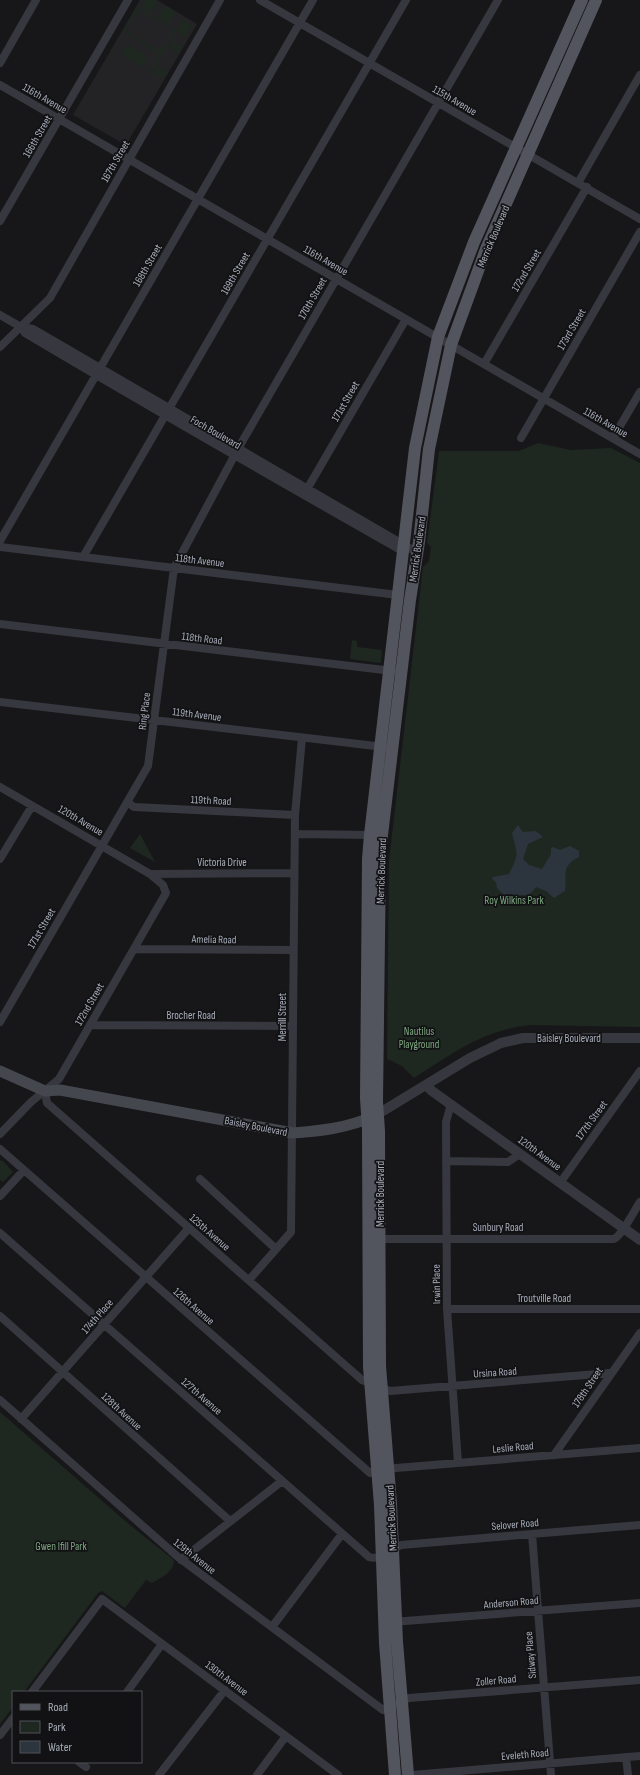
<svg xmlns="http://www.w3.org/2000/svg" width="640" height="1775" font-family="'Sofia Sans Condensed',sans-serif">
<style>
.built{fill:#232326}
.green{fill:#1e2820;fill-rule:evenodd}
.water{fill:#2c353e}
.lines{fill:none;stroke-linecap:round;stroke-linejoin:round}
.minor{stroke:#37383f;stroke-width:8}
.tertiary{stroke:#37383f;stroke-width:10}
.secondary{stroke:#45474f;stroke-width:11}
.primary{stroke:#53555e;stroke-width:12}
.labels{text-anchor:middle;stroke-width:3.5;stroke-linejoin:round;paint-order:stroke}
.street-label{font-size:11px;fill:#a8adba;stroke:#121214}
.park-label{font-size:11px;fill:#7da781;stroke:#121214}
</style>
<rect width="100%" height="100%" fill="#171719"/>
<path class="built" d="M140,0H157L197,24L126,145L73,115Z"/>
<path class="green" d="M145,0H154L159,2L152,13L141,7Z
M164,5L176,12L169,24L157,17Z
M139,8L173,28L175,31L150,75L148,74L159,54L124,32V30L135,9ZM138,10L173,30L160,51L126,31Z
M183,19L192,25L185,37L176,32Z
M173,41L183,46L179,53L169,48Z
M127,45L148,57L142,67L121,55Z
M158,67L168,73L164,79L154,74Z
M538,443L571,450L611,448L640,463V1027L531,1025C482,1030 454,1053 414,1078L402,1066L387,1059L389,861L423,567L429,561L431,547L427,543L439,451H519Z
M352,640L357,641V647L382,650L381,663L350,659Z
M140,834L155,862L130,848Z
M0,1160L3,1161L13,1172L3,1182L0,1180Z
M0,1412L131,1526L174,1560C174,1572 161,1578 152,1583L146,1580L125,1608L102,1591L98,1593L24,1692H13V1707L0,1724Z"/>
<path class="water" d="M518,825L523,832L536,831L543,837L528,844L523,859L529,865L542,869L551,854V848L553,847L560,850L570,846L579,851V857C561,866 567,874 565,891L554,898L546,891L536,887L529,895H518L506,897L497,888L496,882L492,879L493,877L509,874C520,852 517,855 512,833Z"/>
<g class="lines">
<path class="minor" d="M260,0L640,219
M0,63L36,0
M0,85L640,454
M578,183L640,75
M0,221L128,0
M0,315L21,327L33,329L418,553
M21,327L25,333C148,406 272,477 397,548L404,546
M0,347L50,298L220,0
M484,364L587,187
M521,438L640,232
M613,438L640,392
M306,491L406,319
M0,541L313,0
M0,547L398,595
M83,557L406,0
M0,624L401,672
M0,702L384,747
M0,787L150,874L163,885L166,893L59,1079L31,1102L0,1134
M127,802L134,807L295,815
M295,834L374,835
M0,859L32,806
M150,874L294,873
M134,949L292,950
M0,1022L148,766L174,568L239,447L498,0
M90,1025L293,1026
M45,1091L47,1103L362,1380L390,1391L610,1373
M451,1104L446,1122L447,1309L458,1463
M0,1149L370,1473L396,1468L640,1448
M446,1161L508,1162L520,1154
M200,1179L276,1249
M560,1183L640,1071
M0,1196L24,1170
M0,1233L369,1557C380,1561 391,1550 401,1545L640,1525
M375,1239H614C622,1235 634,1211 640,1202
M249,1280L291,1232L295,815L302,738
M447,1309H640
M0,1316L230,1521
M0,1400L178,1557L383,1710L409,1698L640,1680
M21,1419L189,1228
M554,1455L640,1333
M532,1534L551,1775
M181,1560L282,1481
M392,1622L640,1603
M272,1627L342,1534
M32,1692L102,1599L338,1775
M127,1692L162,1644
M0,1735L13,1718
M626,1757L628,1775
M79,1762L86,1767
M159,1775L225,1690
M257,1775L286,1736
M412,1775L640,1756"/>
<path class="tertiary" d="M426,1085L432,1091L640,1240
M378,1114L470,1058L501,1043L523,1038H640"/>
<path class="secondary" d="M0,1071L45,1091L60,1090L293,1133C320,1131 348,1128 374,1116"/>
<path class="primary" d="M395,1775L385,1643L380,1505L369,1367L368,1129L366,1098L368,859L370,835L415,448L438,337L474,242L582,0
M408,1775L397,1642L391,1504L380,1366L379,1131L377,1102L380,856L382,835L410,600L419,542L429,449L451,345L486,249L596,0"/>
</g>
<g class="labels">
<g class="street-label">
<text transform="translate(45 98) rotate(30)" y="4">116th Avenue</text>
<text transform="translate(455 100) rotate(30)" y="4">115th Avenue</text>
<text transform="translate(37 136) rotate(-60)" y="4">166th Street</text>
<text transform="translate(115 161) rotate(-60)" y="4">167th Street</text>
<text transform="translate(493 236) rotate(-67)" y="4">Merrick Boulevard</text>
<text transform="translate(326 260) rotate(30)" y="4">116th Avenue</text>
<text transform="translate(147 265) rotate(-60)" y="4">168th Street</text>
<text transform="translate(526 270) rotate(-59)" y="4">172nd Street</text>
<text transform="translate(235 273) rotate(-60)" y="4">169th Street</text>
<text transform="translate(312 298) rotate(-60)" y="4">170th Street</text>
<text transform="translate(571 329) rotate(-60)" y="4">173rd Street</text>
<text transform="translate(345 401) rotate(-60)" y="4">171st Street</text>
<text transform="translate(606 422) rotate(30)" y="4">116th Avenue</text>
<text transform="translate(216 432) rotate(30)" y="4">Foch Boulevard</text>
<text transform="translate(417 549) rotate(-82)" y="4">Merrick Boulevard</text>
<text transform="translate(200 560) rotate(7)" y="4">118th Avenue</text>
<text transform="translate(202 638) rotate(7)" y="4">118th Road</text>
<text transform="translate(144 711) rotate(-83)" y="4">Ring Place</text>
<text transform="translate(197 714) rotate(7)" y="4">119th Avenue</text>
<text transform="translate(211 800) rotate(3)" y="4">119th Road</text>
<text transform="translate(81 820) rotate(30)" y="4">120th Avenue</text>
<text x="222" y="866">Victoria Drive</text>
<text transform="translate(381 871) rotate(-88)" y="4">Merrick Boulevard</text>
<text transform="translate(41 928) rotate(-60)" y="4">171st Street</text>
<text transform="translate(214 939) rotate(1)" y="4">Amelia Road</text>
<text transform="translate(89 1004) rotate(-60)" y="4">172nd Street</text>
<text x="191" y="1019">Brocher Road</text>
<text transform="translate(282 1017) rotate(-90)" y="4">Merrill Street</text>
<text x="569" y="1042">Baisley Boulevard</text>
<text transform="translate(591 1120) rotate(-54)" y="4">177th Street</text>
<text transform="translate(256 1126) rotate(11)" y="4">Baisley Boulevard</text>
<text transform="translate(540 1153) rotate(36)" y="4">120th Avenue</text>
<text transform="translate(380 1194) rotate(-90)" y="4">Merrick Boulevard</text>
<text x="498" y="1231">Sunbury Road</text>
<text transform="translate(210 1232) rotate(41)" y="4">125th Avenue</text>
<text transform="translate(436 1284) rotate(-91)" y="4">Irwin Place</text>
<text x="544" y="1302">Troutville Road</text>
<text transform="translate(194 1306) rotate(41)" y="4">126th Avenue</text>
<text transform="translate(97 1316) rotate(-49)" y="4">174th Place</text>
<text transform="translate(495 1372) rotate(-4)" y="4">Ursina Road</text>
<text transform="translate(587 1387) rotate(-56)" y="4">178th Street</text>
<text transform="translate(202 1396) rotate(41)" y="4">127th Avenue</text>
<text transform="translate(122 1411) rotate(42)" y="4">128th Avenue</text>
<text transform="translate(513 1447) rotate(-5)" y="4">Leslie Road</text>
<text transform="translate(391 1518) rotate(-93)" y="4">Merrick Boulevard</text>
<text transform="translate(515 1524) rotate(-5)" y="4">Selover Road</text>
<text transform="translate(195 1556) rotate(38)" y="4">129th Avenue</text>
<text transform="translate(511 1602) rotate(-5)" y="4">Anderson Road</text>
<text transform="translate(530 1655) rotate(-95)" y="4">Sidway Place</text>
<text transform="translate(227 1678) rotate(37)" y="4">130th Avenue</text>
<text transform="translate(496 1680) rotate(-5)" y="4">Zoller Road</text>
<text transform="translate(525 1754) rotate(-5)" y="4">Eveleth Road</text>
</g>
<g class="park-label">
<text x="514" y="904">Roy Wilkins Park</text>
<text x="419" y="1035">Nautilus<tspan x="419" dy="13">Playground</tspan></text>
<text x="61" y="1550">Gwen Ifill Park</text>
</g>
</g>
<rect x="12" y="1691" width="130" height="72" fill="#121214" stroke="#4e5056"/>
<rect x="20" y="1704" width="20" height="6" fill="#53555e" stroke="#4e5056"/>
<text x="48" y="1711" font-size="12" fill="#a8adba">Road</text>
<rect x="20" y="1721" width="20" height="12" fill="#1e2820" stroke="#4e5056"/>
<text x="48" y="1731" font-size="12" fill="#a8adba">Park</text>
<rect x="20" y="1741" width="20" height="12" fill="#2c353e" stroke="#4e5056"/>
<text x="48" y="1751" font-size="12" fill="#a8adba">Water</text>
</svg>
